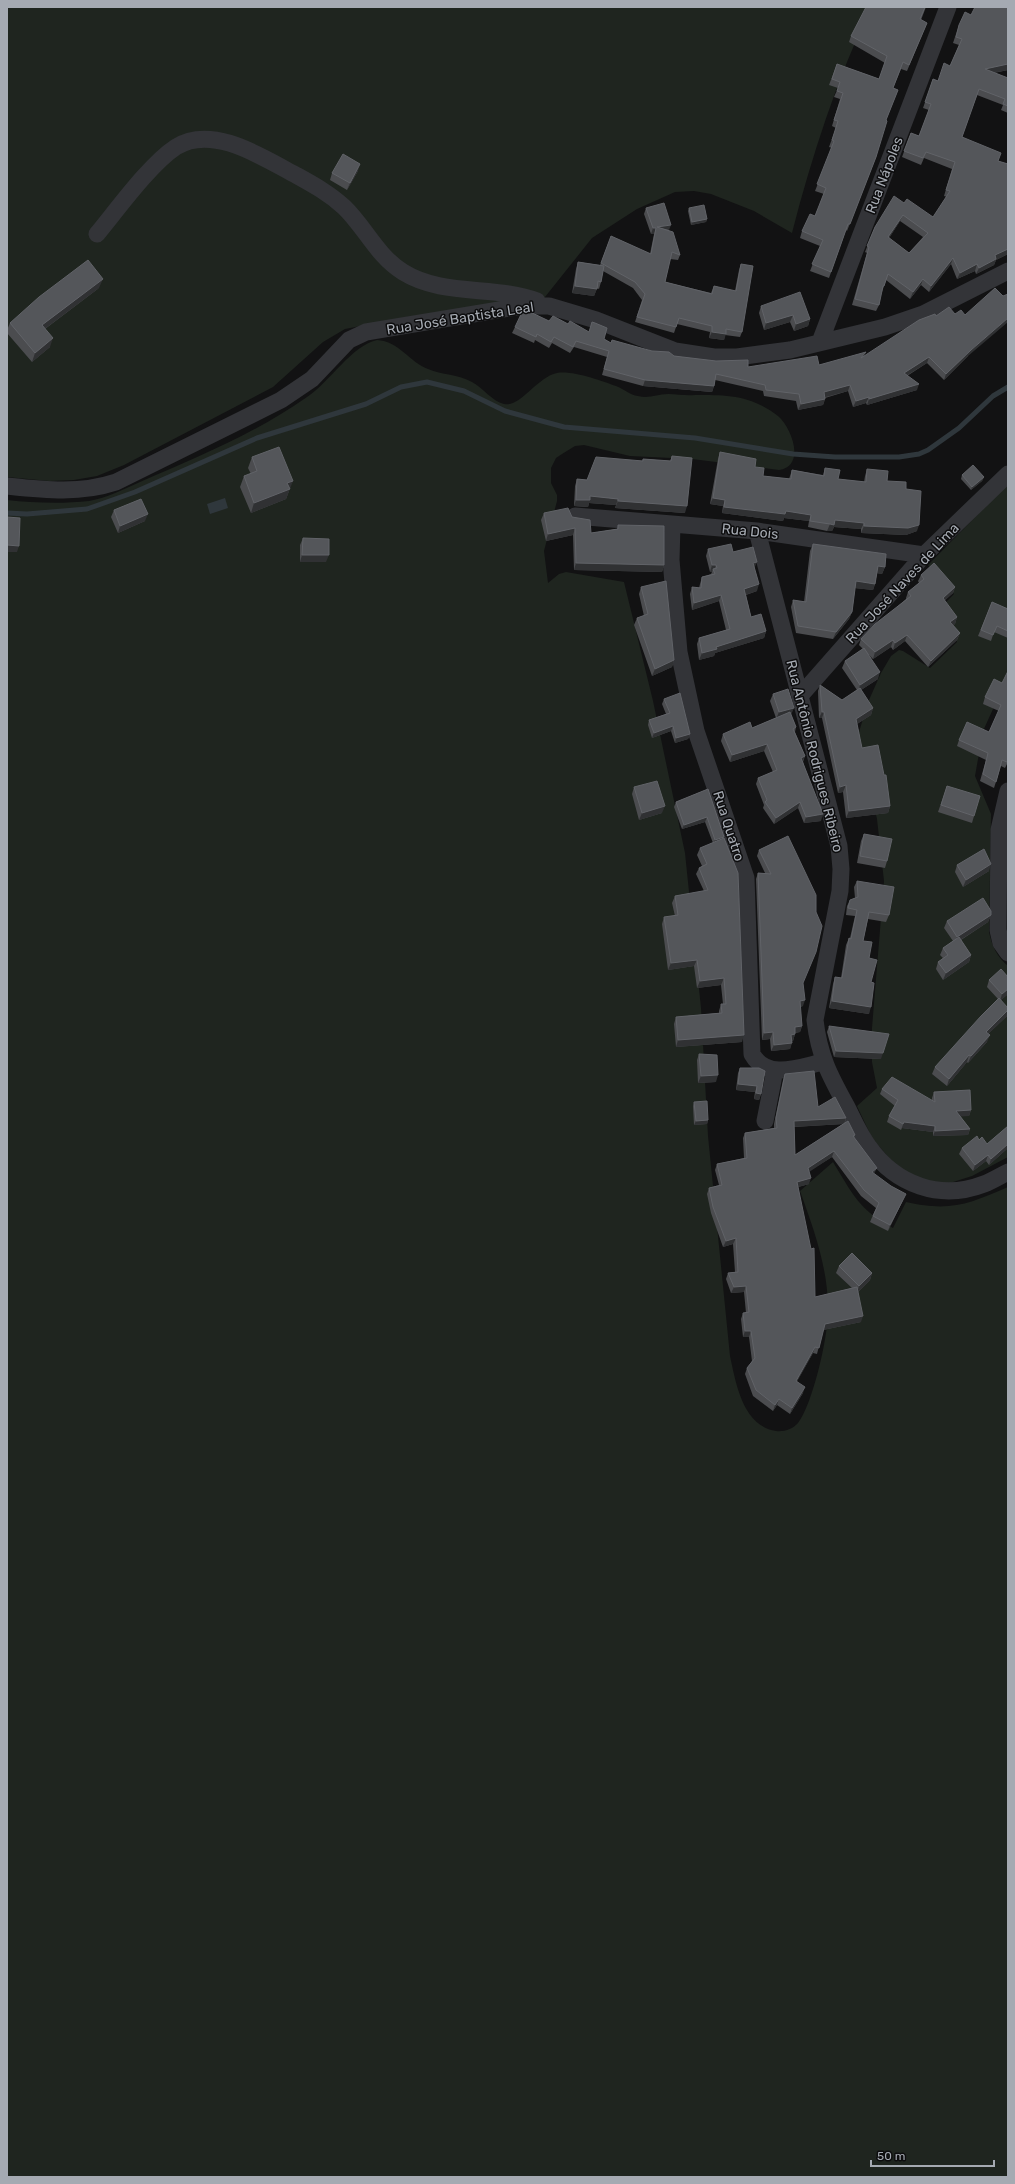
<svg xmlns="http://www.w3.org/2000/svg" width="1015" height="2184" font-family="Rubik,sans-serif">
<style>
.green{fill:#1f251f}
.water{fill:#2f373c}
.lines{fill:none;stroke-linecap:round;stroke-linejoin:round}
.stream{stroke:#2f373c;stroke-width:5}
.minor{stroke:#333438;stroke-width:17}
.wall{fill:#4b4c4f;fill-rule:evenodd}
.shaded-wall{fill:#303133}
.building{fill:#54565a;stroke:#616368;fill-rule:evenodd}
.labels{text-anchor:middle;stroke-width:3;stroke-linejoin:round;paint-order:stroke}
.street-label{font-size:14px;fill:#a5aab2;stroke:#0d0d0e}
</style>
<rect width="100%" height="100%" fill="#121213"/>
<path class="green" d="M7,7H871C837,79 812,155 792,233L754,211L711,194L694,191L675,192L637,209L592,238L545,297L407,317L345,329L323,342L273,387L124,465L97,476L74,480L49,481L7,477Z
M377,340C399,341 409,362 428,369C442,375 458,374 472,382C483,388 492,401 504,404C520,408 537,377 557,373C572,370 602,381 616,386C624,389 630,395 638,396C649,399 657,394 668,394C677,394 686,396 695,395C727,395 751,395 778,416C792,428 806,466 779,470L692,459L630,456L584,445L575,446L562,454L556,458L551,468V483L557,495V501L544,551L548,583L559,574L566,572L624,582L653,701L685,853L701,1008L708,1136L730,1356C736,1384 743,1426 776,1431C784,1432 793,1429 798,1423C813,1404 829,1333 828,1309C828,1268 814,1230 800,1191L833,1162C852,1193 859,1210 893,1228L906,1202C950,1212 969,1204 1008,1187V2177H7V500C33,503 63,504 89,501C107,498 124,489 140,482C198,457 256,433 307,397C330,382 351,346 377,340Z
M1008,484V676L983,731L975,776L991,814L989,932C992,946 997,957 1008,966V1157L972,1176L950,1183L938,1185L902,1173L872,1138L857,1106L877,1088L872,1062V1028L884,881L877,819L858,735L869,700L881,673L891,656L899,650L903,651L930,668L957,642L945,603L954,594L928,565Z"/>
<path class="water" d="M225,498L228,508L210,514L207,504Z"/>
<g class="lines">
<path class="stream" d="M7,513L27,514L87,509L135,492L257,438L366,404L401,387L427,382L464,391L505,411L564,427L695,438L793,454L835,457H899L919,454L928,450L959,428L993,396L1008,387"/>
<path class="minor" d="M97,234C117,210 150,164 176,147C212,124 262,157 294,174C312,184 329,193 344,207C365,227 377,256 403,272C443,297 495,285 537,301
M820,342L948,7
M7,486C45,490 80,494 116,482L281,400L312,379L349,340L366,332L522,306H549L596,320L675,351L714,357H737L790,350L885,327L923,314L1008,271
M575,516L757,531L924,555
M672,525L671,560L679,652L696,731L746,878L752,1054C767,1081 800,1067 823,1062
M757,531L839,846L841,869L840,891L815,1020C819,1056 830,1076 847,1107C854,1121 860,1135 869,1147C896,1185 940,1201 984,1184C992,1181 1000,1176 1008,1172
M800,696L924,555L1008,474
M1008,791L999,830L998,930L1001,943L1008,953
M765,1121L775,1070"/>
</g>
<path class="wall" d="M890,7H926L921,20L927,23L907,71L901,69L893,88L898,90L886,120L876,157L847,231L846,230L829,278L810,271L820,246L800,238L802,231L815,216L824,194L815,191L832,148L829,147L836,128L832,126L840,99L834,97L838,88L829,85L837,64L879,79L885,63L849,42L851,36Z
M1008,7V70L994,73L1008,78V113L1001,110L1003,105L977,95L962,137L998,161L1008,164V254L996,260L994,265L976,274L975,271L957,279L951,264L929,292L921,285L910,299L886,280L882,292H881L879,305L876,311L852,305L867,253L865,252L875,227L904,203L933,217L947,197L944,196L952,169L924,158L921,165L902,157L911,133L919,136L929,110L923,108L933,79L938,81L950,66L959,45L953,43L959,25L971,15ZM900,221L923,237L909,253L889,238Z
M358,171L347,190L330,180L332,173Z
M646,208L669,230L680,255L678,260L670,259L665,282L711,293L714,286L735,291L739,270L741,264L742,332L740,337L725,335L724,340L709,338L710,332L677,324L674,333L635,322L642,300L633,288L603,271L601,282L599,289L597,288L594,296L572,293L576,269L578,262L600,265L611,236L650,254L654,234H651L644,214Z
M689,208L707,219L706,222L691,225L688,211Z
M99,288L45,329L50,347L32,362L7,333V330L10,323Z
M761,306L810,319L808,326L794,331L790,322L764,330L759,313Z
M549,321L568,324L604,339L611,343L674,356L748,367L819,365L865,356H968L944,380L927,363L907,376L917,390L867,405L866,403L853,407L848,391L825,398V399L823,405L798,410L796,401L764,396L763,391L715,380L714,386L712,392L643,386L602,375L607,357L574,347L570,353L552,343L549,348L535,340L534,343L512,333L515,327Z
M720,452L755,467L763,476L789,479L792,470L823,475L825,468L838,479L864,482L865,476L867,469L887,481L906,489L917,531L906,535L861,533V529L834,527L832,531H827L808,527L809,521L784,518L783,521L722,513L723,506L710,504L718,459Z
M672,456L685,513L615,508L616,505L589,503L588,507L574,506L575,486L577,479L587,480L642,461L643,459L670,461Z
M252,457L289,491L286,499L251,513L240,487L244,476L251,474L248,468Z
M962,475L984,477L982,481L971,490L961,479Z
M114,510L145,521L118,533L111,517Z
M544,513L572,517L591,533L617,529L618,525L664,565L662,572L574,570L573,535L546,541L541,520Z
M303,538L326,562H300V545Z
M813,544L885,567L882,574L877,573L875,584L873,590L855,588L852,612L849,619L833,639L796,633L791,607L793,600L804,602L810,551Z
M708,549L733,552L754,569L757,591L746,595L751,617L766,631L764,638L715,653L714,656L699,660L697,644L699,638L726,630L719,601L692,610L690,594L692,587L699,588L700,584L702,577L711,574L712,572H710L706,556Z
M921,575L955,587L953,593L944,601L957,617L955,624L953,625L960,633L957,640L928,667L905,641L893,650L891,647L873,659L868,654L878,679L861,690L873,708L871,715L857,724L862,748L890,806L888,813L846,818L843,792L838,793L822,718H819L818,691L820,685L842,700L857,690L842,668L845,661L863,649L859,645L861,639L906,599V598L908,592L919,583L918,581Z
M641,587L674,660L672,667L652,676L634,625L637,618L644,616L639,594Z
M992,602L1008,609V638L994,632L991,641L978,636Z
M1002,683L1008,762L1005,768L1001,766L994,788L980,781L986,760L957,746L959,740L989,732L999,711L983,704L985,697Z
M773,694L791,715L796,727L795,732L805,756L803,762L821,821L804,823L798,808L774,824L763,808L764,805L756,784L758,778L773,772L764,751L730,762L721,741L723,734L752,728L776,718L770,701Z
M664,699L690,734L688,739L675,743L671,731L652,738L648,725L649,720L666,714L662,704Z
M947,786L974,816L972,823L938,812Z
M634,787L662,813L639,820L632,794Z
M708,789L724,838L742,1042L676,1047L674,1024L676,1017L719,1013V1011L721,1004H723L721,985L697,988L694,966L668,970L662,924L664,917L675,916L672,903L675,896L704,891L696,874L699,868L702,866L697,855L700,848L713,843L705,822L682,829L674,807L676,802Z
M864,834L887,861L885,868L857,863L861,841Z
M788,836L803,984V1006L800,1007L802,1026L800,1032L795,1033V1034L793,1041H792L790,1049L771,1051L770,1039L762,1040L756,879L758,873H765L757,856L759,850Z
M957,865L989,871L963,887L955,872Z
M857,881L889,915L886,922L868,919L863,941L869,958L871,982L869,1014L829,1008L833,984L835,977L841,978L846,945L849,938H850L855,916L846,915L847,906L850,900L855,898L854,887Z
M991,915L988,922L961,940L971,955L969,962L943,980L936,969L938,962L943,958L940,955L943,948L953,941L944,928L947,921Z
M1008,977V994L1001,1000L1007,1016L988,1034L987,1042L968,1063L967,1062L947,1086L932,1074L935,1067L998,999L987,987L989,980Z
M829,1026L881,1059L834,1057L827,1032Z
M699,1054L716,1082L698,1083L697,1060Z
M740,1068H759L761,1094L759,1100L754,1099L755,1092L736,1090L738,1073Z
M785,1074L818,1107L846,1118L845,1123L855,1135L854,1138L874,1174L903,1200L888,1231L870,1222L876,1208L861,1196L832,1157L809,1171V1184L798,1187L815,1297L852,1288L836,1273L839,1266L872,1273L870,1280L858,1292L861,1322L823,1330L817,1354L813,1353L797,1381L803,1393L790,1414L777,1405L773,1411L753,1396L745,1374L747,1368L752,1361L749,1337H743L741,1319L743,1313H746L744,1292L731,1293L726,1279L728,1273L735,1272L733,1244L723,1247L711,1213L707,1194L709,1188L719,1185L715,1170L717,1164L744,1158L743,1138L745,1133L774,1128V1124L783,1080ZM843,1124L795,1155L794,1127Z
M882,1089L932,1101V1098L934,1092L971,1110L969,1116H960L970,1129L968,1135L933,1136V1132L902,1128L901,1130L887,1122L889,1116L895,1106L880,1094Z
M694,1102L708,1120L707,1124L694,1125L693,1106Z
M1008,1126V1148L989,1165L986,1161L973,1171L959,1154L962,1148L979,1140L987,1144Z"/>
<path class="shaded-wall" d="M1008,64V70L982,75L985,69Z
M360,164L358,171L347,190L350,183Z
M903,215L900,221L886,243L888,237Z
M707,219L706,222L691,225L692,222Z
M671,225L669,230L657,227Z
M653,228H656L654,234H651Z
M1008,249V254L996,260L994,265L976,274L979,268L995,255Z
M953,258L951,264L929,292L931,286Z
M977,264L975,271L957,279L960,273Z
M103,279L99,288L38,334L42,325Z
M923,279L921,285L910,299L913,292Z
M575,286L597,289L594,296L572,293Z
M793,315L790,322L764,330L766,323Z
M1008,318V322L968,356L944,380L946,374L971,350Z
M810,319L808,326L794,331L796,324Z
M712,332L726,334L724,340L709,338Z
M53,338L50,347L32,362L35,353Z
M929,357L927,363L901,379L904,373Z
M645,380L714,386L712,392L643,386Z
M919,384L917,390L867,405L869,399Z
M850,385L848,391L822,398L824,392Z
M869,397L866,403L853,407L856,401Z
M825,399L823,405L798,410L801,404Z
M984,477L982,481L971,490L972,487Z
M293,481L286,499L251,513L254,503L287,483Z
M590,496L618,499L616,505L589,503L588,507L574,506L576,500Z
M713,498L725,500L723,506L710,504Z
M618,501L687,506L685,513L615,508Z
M724,507L786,511L811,515L809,521L784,518L783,521L722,513Z
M148,514L145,521L118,533L120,526Z
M835,520L864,523L861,529L834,527L832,531H827L830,524Z
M919,525L917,531L906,535L861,533L864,526Z
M575,528L573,535L546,541L548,534Z
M7,545L19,546L17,552H7Z
M302,555H329L326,562H300Z
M757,562L754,569L753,563Z
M576,563L664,565L662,572L574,570Z
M712,565H716L714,571L713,569L712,572H710Z
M878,566L885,567L882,574L875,573Z
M856,581L875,584L873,590L854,588Z
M759,584L757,591L742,596L744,589Z
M955,587L953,593L940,605L943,598Z
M721,595L719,601L692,610L694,603Z
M852,612L849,619L833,639L836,632Z
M957,617L955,624L948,629L950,622Z
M766,631L764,638L715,653L714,656L699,660L702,653L716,647Z
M960,633L957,640L928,667L931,661Z
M907,635L905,641L893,650L895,643Z
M893,640L891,647L873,659L875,652Z
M674,660L672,667L652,676L655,669Z
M880,672L878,679L858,692L860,685Z
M794,708L791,715L776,719L779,712Z
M873,708L871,715L854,726L856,719Z
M822,712H824L822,718H819Z
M673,726L671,731L652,738L654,733Z
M690,734L688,739L675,743L676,738Z
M767,744L764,751L730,762L732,755Z
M805,756L802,763L801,758Z
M846,785L843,792L838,793L840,787Z
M800,802L798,808L774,824L776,818Z
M665,806L662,813L639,820L642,813Z
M890,806L888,813L846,818L849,811Z
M823,814L821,821L804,823L806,817Z
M707,817L705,822L682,829L684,825Z
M724,837L723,841L713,844L715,840Z
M991,864L989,871L963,887L966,880Z
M991,915L988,922L954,944L957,937Z
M971,955L969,962L943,980L946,973Z
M697,960L694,966L668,970L671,963Z
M724,978L721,985L697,988L700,981Z
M1008,989V994L1000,1001L1002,994Z
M805,1000L803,1006L797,1007L800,1001Z
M832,1001L871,1007L869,1014L829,1008Z
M1008,1010L1007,1016L983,1039L986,1032Z
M802,1026L800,1032L792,1033L795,1027Z
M773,1032L770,1039L762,1040L764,1033Z
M795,1034L793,1041H789L791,1035Z
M744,1035L742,1042L676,1047L678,1040Z
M990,1035L987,1042L968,1063L971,1056Z
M792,1043L790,1049L771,1051L774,1045Z
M836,1051L883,1053L881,1059L834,1057Z
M969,1055L967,1062L947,1086L949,1079Z
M718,1075L716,1082L698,1083L701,1076Z
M738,1084L757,1086L755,1092L736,1090Z
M756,1093L761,1094L759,1100L754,1099Z
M971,1110L969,1116L954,1117L956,1111Z
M846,1118L844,1124L791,1127L794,1121Z
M708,1120L707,1124L694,1125L696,1121Z
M904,1122L935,1126L933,1132L902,1128L901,1130Z
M970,1129L968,1135L933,1136L935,1131Z
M1008,1144V1148L989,1165L991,1159Z
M834,1151L832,1157L806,1174L808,1168Z
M988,1155L986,1161L973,1171L975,1165Z
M877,1168L874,1174L872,1172Z
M811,1178L809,1184L795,1188L797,1182Z
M906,1194L903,1200L888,1231L890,1225Z
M736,1238L733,1244L723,1247L726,1241Z
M872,1273L870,1280L857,1293L859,1286Z
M746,1286L744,1292L731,1293L734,1287Z
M863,1316L861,1322L823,1330L825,1324Z
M745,1331H751L749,1337H743Z
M815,1347L813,1353L794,1387L796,1381Z
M805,1387L803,1393L790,1414L792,1408Z
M779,1399L777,1405L773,1411L775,1405Z"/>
<path class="building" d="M866,7H925L920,19L927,23L909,65L903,62L893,88L898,90L886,120L887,121L876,157L850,224H848L831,272L812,264L823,240L802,231L810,214L815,216L826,188L817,184L834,141L832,140L838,121L834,120L843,93L837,91L840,82L832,79L837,64L879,79L887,56L851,36Z
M975,7H1008V64L985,69L1008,78V106L1003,104L1005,99L979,89L962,137L1001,153L998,161L1008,164V249L995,255L996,259L979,268L977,264L960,273L953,258L931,286L923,279L913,292L888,274L884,286H883L879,305L855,299L869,247L867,246L875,227L894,196L904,203L907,199L933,217L950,191L946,190L955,162L926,152L923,158L904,151L911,133L919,136L931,104L925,102L933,79L938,81L944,63L950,66L962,39L956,37L959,25L965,12L971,15ZM903,215L928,233L909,253L888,237Z
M343,154L360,164L350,183L332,173Z
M664,203L671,225L657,227L673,232L680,255L672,252L665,282L712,294L714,286L736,291L741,264L753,266L742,332L726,329V334L712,332V326L679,318L676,327L637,317L645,294L635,282L601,263L611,236L651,254L656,228H653L646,208Z
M704,205L707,219L692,222L689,208Z
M88,260L103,279L42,325L53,338L35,353L10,323L39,297Z
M578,262L604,266L601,282L598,281L597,289L575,286Z
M995,288L1003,296L1008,294V318L971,350L946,374L929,357L904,373L919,384L869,399V397L856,401L850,385L824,392L825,399L801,404L799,394L766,390L765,385L716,374L714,386L645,380L604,369L609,351L576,341L573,347L554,337L551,342L537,334L536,337L515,327L523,310H526L549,321L553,316L568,324L570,321L589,332L592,322L595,323L607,328L604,339L611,343L612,340L652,351L669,352L674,356L716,361L748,360V367L817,356L819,365L866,352L861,358L919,320L935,314L936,316L949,307L955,314L961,310L965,315Z
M800,292L810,319L796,324L793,315L766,323L761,306Z
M279,447L293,481L287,483L290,489L254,503L244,476L257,471L252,457Z
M720,452L756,459L755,467L764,468L763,476L791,479L792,470L824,476L825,468L840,470L838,479L866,482L867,469L888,471L887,481L906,482V489L921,491L919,525L908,528L864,526V523L835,520L834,525L830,524L810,521L811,515L786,511L785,514L724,507L725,500L713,498Z
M672,456L692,458L687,506L618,501V499L590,496V500H576L577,479L587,480L596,457L643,461V459L671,461Z
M973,465L984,477L972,487L962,475Z
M141,499L148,514L120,526L114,510Z
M568,508L572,517L590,520L591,533L618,529V525L664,526V565L576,563L575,528L548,534L544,513Z
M7,517L20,518L19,546L7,545Z
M303,538L329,539V555H302Z
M731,544L733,552L753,547L757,562L753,563L759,584L744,589L751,617L761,614L766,631L716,647L717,649L702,653L699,638L730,629L721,595L694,603L692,587L701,588L702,577L715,574L713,569L717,568L716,565H712L708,549Z
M813,544L886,554L885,567L878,566L875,584L856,581L852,612L836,632L798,626L793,600L806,602Z
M934,563L955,587L943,598L957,617L950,622L960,633L931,661L907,635L895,643L893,640L875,652L861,639L875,624L911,596L908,592L924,579L921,575Z
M666,581L674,660L655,669L637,618L648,614L641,587Z
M992,602L1008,609V631L997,626L993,635L981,630Z
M864,648L880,672L860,685L845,661Z
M1008,671V761L1007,762L1002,760L996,782L983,774L988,753L959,740L967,722L989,732L1001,705L985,697L994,679L1002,683Z
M820,685L842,700L860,688L873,708L856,719L862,748L878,745L884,775H886L890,806L849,811L846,785L840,787L824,712H822Z
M788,689L794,708L779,712L773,694Z
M680,693L690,734L676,738L673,726L654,733L649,720L670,713L664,699Z
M790,712L796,727L793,729L805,756L801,758L823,814L806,817L800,802L776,818L765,802L767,800L758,778L777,770L767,744L732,755L723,734L750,722L752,728Z
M657,781L665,806L642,813L634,787Z
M947,786L980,796L974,816L941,805Z
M708,789L724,837L715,840L707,817L684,825L676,802Z
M864,834L892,839L887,861L860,856Z
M788,836L816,895V912L822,926L816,952L803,983L805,1000L800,1001L802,1026L795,1027V1034L791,1035L792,1043L774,1045L773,1032L764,1033L758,873L771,874L759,850Z
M724,838L738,873L744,1035L678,1040L676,1017L722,1013L721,1004H726L724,978L700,981L697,960L671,963L664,917L678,915L675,896L708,890L699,868L707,864L700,848Z
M984,849L991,864L966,880L957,865Z
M857,881L894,887L889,915L869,912L863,941L872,942L869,958L877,960L871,982L874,983L871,1007L832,1001L835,977L842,978L849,938L851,939L857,910L848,908L850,900L858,897Z
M983,898L991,911V915L957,937L947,921Z
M959,937L971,955L946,973L938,962L948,955L943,948Z
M1001,969L1008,977V989L1002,994L989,980Z
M999,998L1008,1008V1010L986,1032L990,1035L971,1056L969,1055L949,1079L935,1067L981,1016Z
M829,1026L889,1034L883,1053L836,1051Z
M699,1054L717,1055L718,1075L701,1076Z
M740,1068H759L765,1071L761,1094L756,1093L757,1086L738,1084Z
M814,1071L818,1107L835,1097L846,1118L794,1121L795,1155L848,1121L855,1135L853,1136L877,1168L872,1172L891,1186L906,1194L890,1225L873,1216L879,1203L864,1190L834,1151L808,1168L811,1178L797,1182L811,1249L814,1248L815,1297L857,1287L863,1316L825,1324L819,1348L815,1347L796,1381L805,1387L792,1408L779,1399L775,1405L756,1390L747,1368L755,1358L751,1331H745L743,1313L749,1312L746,1286L734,1287L728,1273L738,1272L736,1238L726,1241L713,1207L709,1188L722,1185L717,1164L747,1158L745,1133L777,1128L776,1118L785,1074Z
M892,1077L935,1102L934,1092L970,1090L971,1110L956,1111L970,1129L935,1131V1126L904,1122L903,1124L889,1116L898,1100L882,1089Z
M707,1101L708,1120L696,1121L694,1102Z
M1008,1126V1144L991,1159L988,1155L975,1165L962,1148L977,1136L979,1140L982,1137L987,1144Z
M852,1253L872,1273L859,1286L839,1266Z"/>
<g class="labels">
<g class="street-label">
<text transform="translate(884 175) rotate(-69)" y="5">Rua Nápoles</text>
<text transform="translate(460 318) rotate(-9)" y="5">Rua José Baptista Leal</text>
<text transform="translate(750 531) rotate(6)" y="5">Rua Dois</text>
<text transform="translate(902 583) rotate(-47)" y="5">Rua José Naves de Lima</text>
<text transform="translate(815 756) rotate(76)" y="5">Rua Antônio Rodrigues Ribeiro</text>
<text transform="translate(729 826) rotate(72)" y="5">Rua Quatro</text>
</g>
</g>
<rect width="1015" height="2184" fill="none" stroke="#a5aab2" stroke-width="16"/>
<path d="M871 2160v6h123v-6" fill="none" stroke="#a5aab2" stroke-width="2"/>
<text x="877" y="2160" font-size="12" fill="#a5aab2" stroke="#0d0d0e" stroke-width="3" paint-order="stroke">50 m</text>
</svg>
